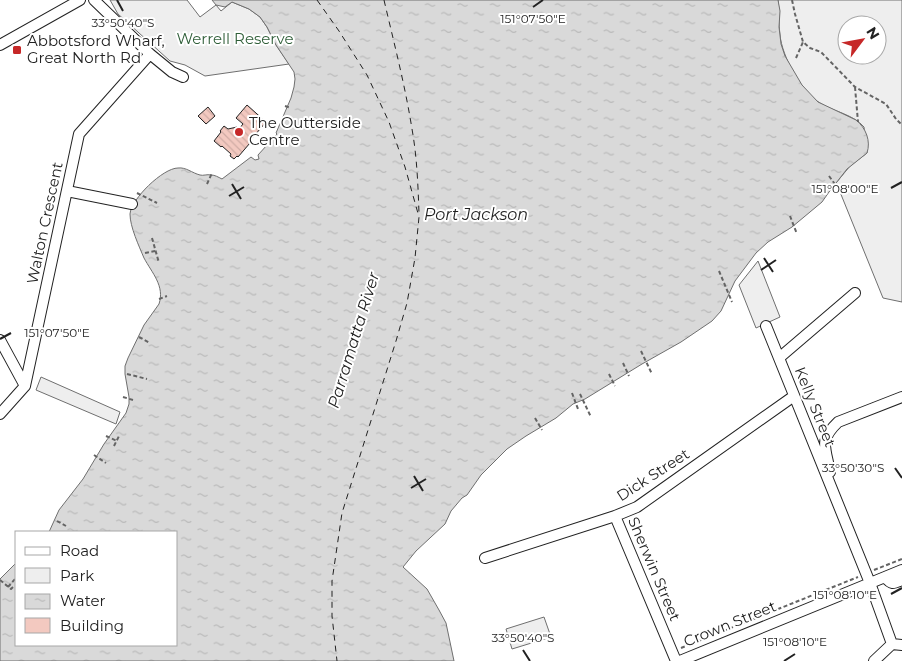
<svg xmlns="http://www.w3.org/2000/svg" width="902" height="661" font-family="Montserrat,sans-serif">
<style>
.park{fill:#eee;stroke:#6f6f6f;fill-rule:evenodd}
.water{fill:url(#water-ripples);stroke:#6f6f6f}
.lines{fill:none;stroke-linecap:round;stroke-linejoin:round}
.ferry{stroke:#222;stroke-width:1;stroke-dasharray:6 5;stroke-linecap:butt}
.building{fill:url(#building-back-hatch);stroke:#222}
.minor-casing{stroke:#222;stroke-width:12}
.path{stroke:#646464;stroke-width:2;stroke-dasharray:4 2.5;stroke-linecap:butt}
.minor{stroke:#fff;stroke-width:10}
.ticks{fill:none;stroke:#222;stroke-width:2}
.poi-dot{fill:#c62828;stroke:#fff;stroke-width:2}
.labels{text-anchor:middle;stroke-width:4;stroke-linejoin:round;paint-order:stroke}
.park-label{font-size:15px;fill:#2f5e38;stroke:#fff}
.poi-label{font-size:15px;fill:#222;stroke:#fff;text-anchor:start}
.street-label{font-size:15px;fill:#222;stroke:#fff}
.water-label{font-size:16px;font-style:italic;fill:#222;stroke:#fff}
.ticks-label{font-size:12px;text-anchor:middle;fill:#222;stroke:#fff;stroke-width:4;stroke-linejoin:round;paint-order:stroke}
</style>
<defs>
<pattern id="water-ripples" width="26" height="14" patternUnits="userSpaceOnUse" patternTransform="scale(1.25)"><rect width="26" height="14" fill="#d9d9d9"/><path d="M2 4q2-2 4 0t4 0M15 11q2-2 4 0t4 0" fill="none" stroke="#bababa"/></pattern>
<pattern id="building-back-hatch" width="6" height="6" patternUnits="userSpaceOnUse" patternTransform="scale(1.25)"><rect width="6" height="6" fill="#f3c9c0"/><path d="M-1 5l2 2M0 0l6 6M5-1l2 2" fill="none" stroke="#d0aca5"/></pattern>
</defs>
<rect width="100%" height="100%" fill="#fff"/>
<path class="park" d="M110,0H187L200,17L216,5L221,11L232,2L249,9L260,17L267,27L276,45L289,64L205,76L185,65L170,61L118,14Z
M778,0H902V302L883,298L840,192V186L836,183L850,166L867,153L864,127C853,114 834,112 820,103C801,92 782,56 780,35C778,23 780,12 778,0ZM847,25H877V55H847Z
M758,261L780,317L756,328L739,285Z
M41,377L120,412L116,424L36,390Z
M544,617L551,637L512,649L506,629Z"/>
<path class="water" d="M212,0H778L780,11L779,27L781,44L785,56L802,85L818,102L856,120C866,128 871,141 867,153L847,169L829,192L822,202L792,227L768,242L756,253L735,281L721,311L712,321L681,342L642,364L585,399L573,404L556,418L526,436L507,449L481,475L467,495L462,498L451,511L445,524L416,551L403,567L427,589L439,610L446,623L454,661H0V579L16,563V645H176V532H49L59,510L83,479L104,444L126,413L129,404V397L125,374V366L128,358L144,325L159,304C165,286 152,273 144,258C139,246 130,227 130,214C131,199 163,168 178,168C186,167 192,173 200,175C203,176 207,174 211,175C215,175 218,177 222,179L251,157L255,160L259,159L258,155L277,134L276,133L291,98L294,87L295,79L294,72L276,45L267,27L260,17L249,9L232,2L225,7L216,5Z"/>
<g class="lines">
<path class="ferry" d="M317,0L339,31L367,75L389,122L405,167L419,217L415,258L407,303L396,341L342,513L332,581V616L337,661
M384,0C394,43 405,85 412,129C417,157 418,185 419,213"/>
</g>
<path class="building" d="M247,105L266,122L249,142L250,143L238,157L237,156L234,159L230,156L231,154L222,146L221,147L214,141L221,132L220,131L224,126L228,129L237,127L239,129L243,124L236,118Z
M208,107L215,116L206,124L198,116Z"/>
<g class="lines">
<g class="minor-casing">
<path id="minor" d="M94,0L150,54L172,72L183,77
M0,45L80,0
M67,191L132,204
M766,326L870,583L892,644
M0,340L25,386
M779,358L855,293
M0,414L25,386L79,134L150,54
M830,472C826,448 818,441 838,422L902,397
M615,516L676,661
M485,558L615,516L637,507L794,396
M885,577C891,585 893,584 902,580
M892,644L902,645
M680,661L902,570
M874,661L892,644"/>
</g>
<path class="path" d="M792,0L795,14L803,42L810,48L821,52L855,87L886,104L896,119L902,125
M796,58L803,42
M855,87L858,122
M285,106L291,108
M829,176L837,187
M207,184L212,173
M137,193L157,203
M790,216L797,234
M152,238L159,263
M145,253L155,251
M719,271L732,302
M159,299L167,296
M139,337L150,343
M641,351L652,374
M623,363L629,376
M127,374L147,379
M609,374L615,386
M572,393L578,409
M580,394L591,417
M123,397L133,400
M535,418L542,430
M106,436L117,441
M114,446L119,436
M94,455L106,463
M57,521L66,526
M874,570L902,559
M0,580L11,589L13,587
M8,587L15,579
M681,648L858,577"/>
<use href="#minor" class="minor"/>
</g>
<path class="ticks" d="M117,0L123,11M533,7L543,0M232,184L241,199M891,188L902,182M229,196L244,187M764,258L773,272M761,270L776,260M0,339L11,333M895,468L902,478M414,476L423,491M411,488L426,479M891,594L902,588M523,650L530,661M784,661L795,654"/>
<g class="poi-dot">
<rect x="12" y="45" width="10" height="10" rx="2.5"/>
<circle cx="239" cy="132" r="5"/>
</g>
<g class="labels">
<g class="park-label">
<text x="235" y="44">Werrell Reserve</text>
</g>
<g class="poi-label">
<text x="27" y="46">Abbotsford Wharf,<tspan x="27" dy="17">Great North Rd</tspan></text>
<text x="249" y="128">The Outterside<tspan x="249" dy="17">Centre</tspan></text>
</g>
<g class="street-label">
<text transform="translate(45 223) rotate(-78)" y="5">Walton Crescent</text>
<text transform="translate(815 407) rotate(68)" y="5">Kelly Street</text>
<text transform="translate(653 475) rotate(-33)" y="5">Dick Street</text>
<text transform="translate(654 569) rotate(67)" y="5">Sherwin Street</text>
<text transform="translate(730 624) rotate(-22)" y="5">Crown Street</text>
</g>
<g class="water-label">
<text x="476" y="220">Port Jackson</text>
<text transform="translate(353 340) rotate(-73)" y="6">Parramatta River</text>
</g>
</g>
<g class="ticks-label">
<text x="533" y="23">151°07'50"E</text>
<text x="123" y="27">33°50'40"S</text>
<text x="845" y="193">151°08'00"E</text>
<text x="57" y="337">151°07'50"E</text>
<text x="853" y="472">33°50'30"S</text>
<text x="845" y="599">151°08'10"E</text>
<text x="523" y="642">33°50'40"S</text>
<text x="795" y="646">151°08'10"E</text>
</g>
<rect x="15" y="531" width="162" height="115" fill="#ffffff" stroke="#a7a7a7"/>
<rect x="25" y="547" width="25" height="8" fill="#ffffff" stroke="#a7a7a7"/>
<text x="60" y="556" font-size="15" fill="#222222">Road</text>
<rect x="25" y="568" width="25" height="15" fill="#eeeeee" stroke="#a7a7a7"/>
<text x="60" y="581" font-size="15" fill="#222222">Park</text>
<rect x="25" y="594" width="25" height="15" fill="url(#water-ripples)" stroke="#a7a7a7"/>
<text x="60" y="606" font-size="15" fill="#222222">Water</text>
<rect x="25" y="618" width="25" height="15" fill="#f3c9c0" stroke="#a7a7a7"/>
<text x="60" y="631" font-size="15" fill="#222222">Building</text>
<g transform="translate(862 40) rotate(58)"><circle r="24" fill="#ffffff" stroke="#a7a7a7"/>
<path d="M0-4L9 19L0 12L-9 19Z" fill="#c62828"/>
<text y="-8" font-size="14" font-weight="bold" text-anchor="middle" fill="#222222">N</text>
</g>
</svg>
